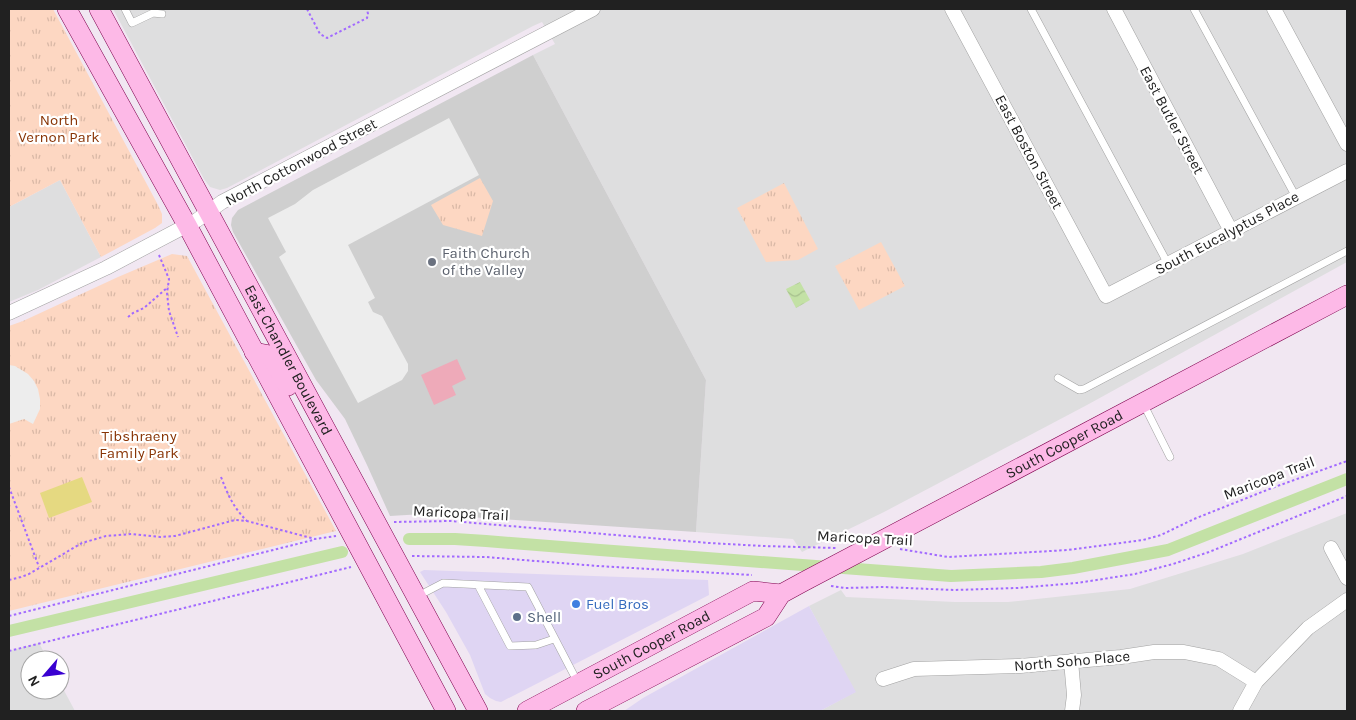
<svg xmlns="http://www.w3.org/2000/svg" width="1356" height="720" font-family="Karla,sans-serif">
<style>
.residential{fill:#dededf}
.commercial{fill:#dfd5f3}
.religious{fill:#cfcfcf}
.park{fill:url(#park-tufts)}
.garden{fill:#eeaab9}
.pitch{fill:#e5d981}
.parking{fill:#ededed}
.water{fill:url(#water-waves)}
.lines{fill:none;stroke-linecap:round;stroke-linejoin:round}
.canal{stroke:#c3e1a5;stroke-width:12}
.service-casing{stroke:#a2a2a2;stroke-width:8}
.minor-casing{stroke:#a2a2a2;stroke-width:15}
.secondary-casing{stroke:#7f004e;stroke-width:20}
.path{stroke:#a26aff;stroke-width:2;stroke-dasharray:2.5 2.5;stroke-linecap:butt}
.service{stroke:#fff;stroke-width:7}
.minor{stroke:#fff;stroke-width:14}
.secondary{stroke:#fdb9e7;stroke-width:19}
.worship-dot{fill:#6b7280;stroke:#fff;stroke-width:2}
.shop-dot{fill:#3f7fe0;stroke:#fff;stroke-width:2}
.service-dot{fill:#5c6f8a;stroke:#fff;stroke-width:2}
.labels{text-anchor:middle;stroke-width:4.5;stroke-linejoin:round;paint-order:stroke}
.park-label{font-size:15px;fill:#883405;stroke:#fff}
.street-label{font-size:15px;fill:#212121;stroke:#fff}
.worship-label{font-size:15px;fill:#5b616d;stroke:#fff;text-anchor:start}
.shop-label{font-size:15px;fill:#366cbe;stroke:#fff;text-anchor:start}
.service-label{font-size:15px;fill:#4e5e75;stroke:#fff;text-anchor:start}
</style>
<defs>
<pattern id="park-tufts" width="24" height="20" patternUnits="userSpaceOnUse" patternTransform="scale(1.25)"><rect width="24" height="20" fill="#fdd7c2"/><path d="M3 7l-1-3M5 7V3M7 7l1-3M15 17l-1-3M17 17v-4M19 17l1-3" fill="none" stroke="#d9b8a6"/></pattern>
<pattern id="water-waves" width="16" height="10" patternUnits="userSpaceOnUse" patternTransform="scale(1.25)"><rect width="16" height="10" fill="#c3e1a5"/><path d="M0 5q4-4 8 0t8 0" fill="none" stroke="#a7c18e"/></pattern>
</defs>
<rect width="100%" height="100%" fill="#f1e7f2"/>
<path class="residential" d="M113,9H1347V262L1087,405L884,512L802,552L793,539L696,532L706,380L533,55L555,44L542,22L533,26L227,188L220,190L210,187L204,179Z
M60,180L101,257L38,290L9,302V207Z
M1347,513V711H820L855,692L809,606L841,590L846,597L955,602H1008L1130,589L1243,554Z
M39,643L48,660H30V690H60V683L75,711H9V651Z"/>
<path class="commercial" d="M424,570L708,580L709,595L501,702L496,701L490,698L485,694L470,655L446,612L420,572Z
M809,606L856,692L820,711H624L643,698Z"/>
<path class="religious" d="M533,55L706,380L696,532L423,514L390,516L367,465L345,419L316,380L233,232L231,225L232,218L238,210Z"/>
<path class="park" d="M9,9H53L158,205L162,214V223L155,228L101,257L60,180L9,207Z
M480,178L493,201L482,236L443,225L431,205Z
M784,183L818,249L798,260L766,262L737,208Z
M881,242L905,286L859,310L835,266Z
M172,254L187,256L336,531L9,611V326L23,321L118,277Z"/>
<path class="garden" d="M457,359L466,379L452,386L456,395L434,405L421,375Z"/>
<path class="pitch" d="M82,477L92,502L49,518L40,493Z"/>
<path class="parking" d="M449,118L479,175L348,245L375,298L368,302L373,312L382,316L408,364V371L402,380L358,403L279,257L286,252L268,218L295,204L313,190Z
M9,365L15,366L28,374L34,381L38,389L40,399V409L33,424L24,419L9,424Z"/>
<path class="water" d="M800,282L810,300L796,308L786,289Z"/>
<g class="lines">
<path class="canal" d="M409,539H455L486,541L600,550L951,576L1041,572L1073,568L1168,550L1347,479
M9,631L342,552"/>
<g class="service-casing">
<path id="service" d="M125,9L132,23L153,13L162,14
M1031,9L1168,264
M1194,9L1296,197
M1058,378L1079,390L1084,389L1347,251
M1143,403L1170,457
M478,585L510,646L536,645L554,639
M418,596L443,583L528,587L578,683"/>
</g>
<g class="minor-casing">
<path id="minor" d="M952,9L1106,296L1347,171
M1114,9L1231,231
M1274,9L1347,144
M9,313L106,268L197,220L222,202L593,9
M1331,548L1347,578
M1071,661L1074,695L1072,711
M883,679L914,669L1020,666L1121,657L1154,652H1184L1219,659L1256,682
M1240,711L1256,682L1308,628L1347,600"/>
</g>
<g class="secondary-casing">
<g id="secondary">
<path d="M67,9L187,225L446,711"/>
<path id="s1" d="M99,9L478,711"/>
<path d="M254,352L270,355L288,386"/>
<path id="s2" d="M527,711L753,591L781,594"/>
<path id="s3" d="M586,711L766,617L781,594L803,582L1347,295"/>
</g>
</g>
<path class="path" d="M307,9L320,34L327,38L367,18L368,14L367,9
M159,255L169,279L167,293L169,311L178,337
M128,317L133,313L144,308L168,287
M221,477C228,495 233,507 247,521
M9,487L39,567
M394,522L451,521L709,543L763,546L836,548
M900,549L948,557L1068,550L1143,540L1161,535L1194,519L1272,488L1347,461
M412,556L486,557L598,566L752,575
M9,580L21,577L29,574L82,543L106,536L132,534L160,537L175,536L235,520L247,521L315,539L336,536
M831,586L845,588L883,587L954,590L1017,588L1077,583L1135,574L1173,564L1209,552L1347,496
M9,616L313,540
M9,651L351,567"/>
<use href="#service" class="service"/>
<use href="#minor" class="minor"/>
<use href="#secondary" class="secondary"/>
</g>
<circle class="worship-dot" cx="432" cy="262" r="5"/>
<circle class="shop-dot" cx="576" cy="604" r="5"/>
<circle class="service-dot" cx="517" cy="617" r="5"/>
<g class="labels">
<g class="park-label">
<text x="59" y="125">North<tspan x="59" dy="17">Vernon Park</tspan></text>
<text x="139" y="441">Tibshraeny<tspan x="139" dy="17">Family Park</tspan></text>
</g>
<g class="street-label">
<text transform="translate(1172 120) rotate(62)" y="5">East Butler Street</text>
<text transform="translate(1029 152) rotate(62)" y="5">East Boston Street</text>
<text transform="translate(301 162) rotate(-28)" y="5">North Cottonwood Street</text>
<text transform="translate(1227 233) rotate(-28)" y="5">South Eucalyptus Place</text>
<text dy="5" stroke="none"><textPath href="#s1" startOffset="399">East Chandler Boulevard</textPath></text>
<text dy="5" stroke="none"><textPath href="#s3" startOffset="551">South Cooper Road</textPath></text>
<text transform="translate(1269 478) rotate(-21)" y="5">Maricopa Trail</text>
<text transform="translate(461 513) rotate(3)" y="5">Maricopa Trail</text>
<text transform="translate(865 538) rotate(3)" y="5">Maricopa Trail</text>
<text dy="5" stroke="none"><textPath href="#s2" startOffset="141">South Cooper Road</textPath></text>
<text transform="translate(1072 661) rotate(-5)" y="5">North Soho Place</text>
</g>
<g class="worship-label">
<text x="442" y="258">Faith Church<tspan x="442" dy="17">of the Valley</tspan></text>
</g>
<g class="shop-label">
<text x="586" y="609">Fuel Bros</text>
</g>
<g class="service-label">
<text x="527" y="622">Shell</text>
</g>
</g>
<rect width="1356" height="720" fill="none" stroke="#212121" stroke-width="20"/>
<g transform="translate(45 675) rotate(242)"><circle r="24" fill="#ffffff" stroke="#a6a6a6"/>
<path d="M0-4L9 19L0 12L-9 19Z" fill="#3900d1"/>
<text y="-8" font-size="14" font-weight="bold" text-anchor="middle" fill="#212121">N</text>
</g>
</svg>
